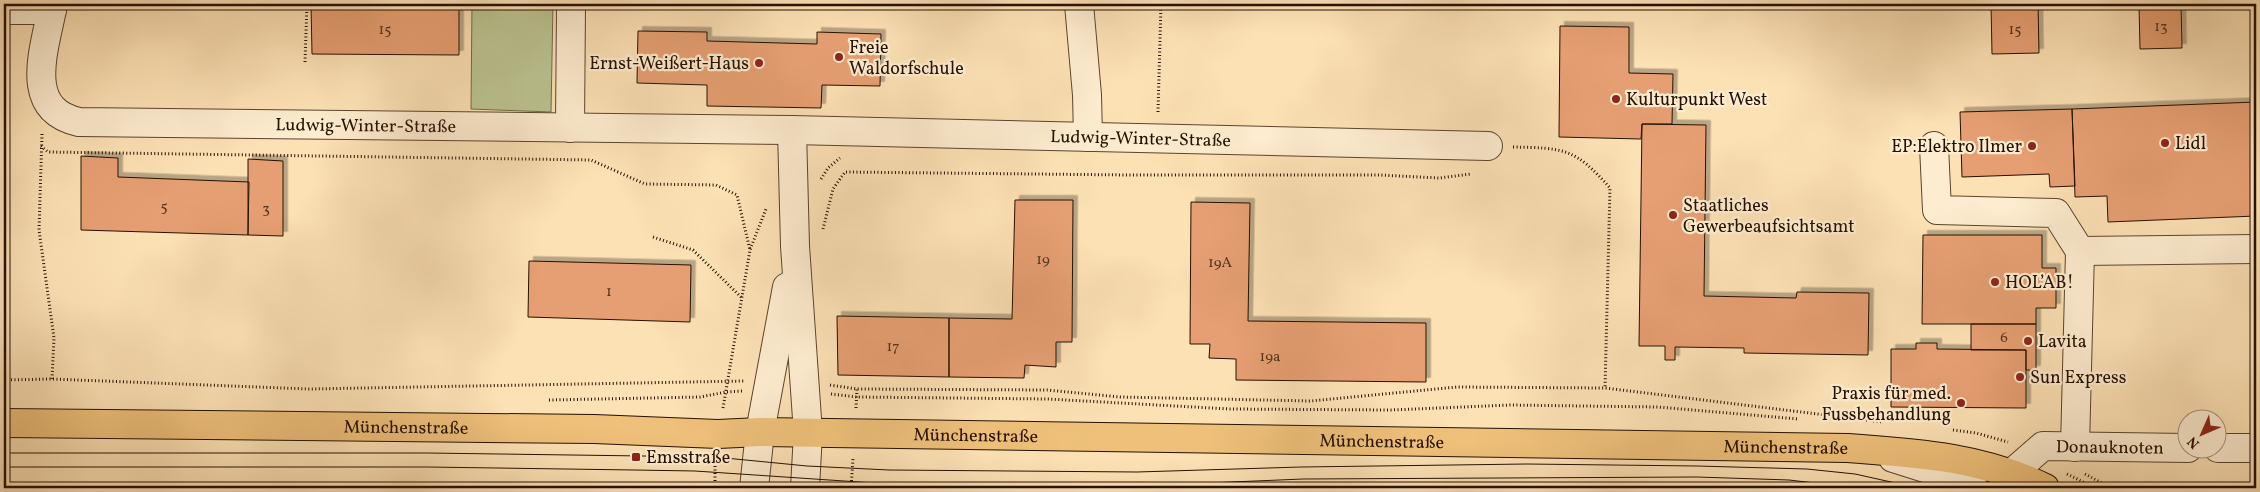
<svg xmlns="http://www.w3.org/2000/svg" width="2260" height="492" font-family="Vollkorn,serif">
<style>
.green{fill:#bbc491;stroke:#706a48}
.building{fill:#e69f72;stroke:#261000;filter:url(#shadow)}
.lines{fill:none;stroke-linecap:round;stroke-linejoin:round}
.minor-casing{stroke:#5c442d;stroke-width:30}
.major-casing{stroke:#261000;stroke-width:30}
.path{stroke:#261000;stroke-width:3;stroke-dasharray:1 2.5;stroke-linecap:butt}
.minor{stroke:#fdeccf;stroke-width:28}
.major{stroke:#eec07a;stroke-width:28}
.tram{stroke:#261000;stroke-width:1}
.poi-dot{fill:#8f2418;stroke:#fdeccf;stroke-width:2}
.labels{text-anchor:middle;stroke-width:4.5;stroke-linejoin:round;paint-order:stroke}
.number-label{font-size:15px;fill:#56341c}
.poi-label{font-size:18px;fill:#261000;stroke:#fdeccf;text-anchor:start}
.street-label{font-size:18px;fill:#261000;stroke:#fdeccf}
</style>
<defs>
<filter id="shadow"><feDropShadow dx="4.5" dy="-4.5" stdDeviation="0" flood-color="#0004"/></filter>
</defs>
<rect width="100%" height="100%" fill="#fce1b5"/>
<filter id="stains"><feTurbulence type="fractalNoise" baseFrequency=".004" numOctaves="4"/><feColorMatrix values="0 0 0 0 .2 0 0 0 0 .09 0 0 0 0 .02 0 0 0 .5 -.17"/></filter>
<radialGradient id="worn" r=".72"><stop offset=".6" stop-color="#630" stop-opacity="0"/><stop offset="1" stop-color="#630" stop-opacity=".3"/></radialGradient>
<path class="green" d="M472,4H553L551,112L471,109Z"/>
<path class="building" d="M311,4H459V55L312,54Z
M1991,4H2038L2039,53L1992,54Z
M2139,4H2181L2182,48L2140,49Z
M1560,26L1629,27V73L1673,74L1672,124H1642L1641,139L1559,137Z
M638,31L707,32V41L817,44V32L881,34L880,86L822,85L821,108L707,106V85L637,83Z
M2256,102V216L2108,222L2107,196L2075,197L2072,109Z
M2072,109L2075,186L2050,187L2049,174L1962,177L1960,112Z
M1642,124L1706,125L1704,296L1796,298L1797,292L1869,293L1868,355L1744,353V348L1675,347V360H1665V346H1639Z
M81,156L118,158V177L249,182L248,235L81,230Z
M248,159L283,161V236L248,235Z
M1015,200H1073L1072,342H1056V367L1025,365L1024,378L949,377V318L1012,319Z
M1191,202L1250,203L1248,321L1426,323V382L1236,380V359L1209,358L1210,344H1190Z
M1923,235H2042V268H2056V308H2036V324H1922Z
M529,261L691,265L690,322L528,317Z
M837,316L949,318V377L838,375Z
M1971,324H2036V370H2026V350H1971Z
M1916,343H1937V349L2026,350V408L1891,407V349H1916Z"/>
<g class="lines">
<g class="minor-casing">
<g id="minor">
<path id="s1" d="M53,4C46,46 20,109 79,122L792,130L1488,146"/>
<path d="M1079,4L1087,95L1088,137"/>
<path d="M4,10H52"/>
<path d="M570,128L571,4"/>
<path d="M792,130L795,246L808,433L805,488"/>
<path d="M1934,146L1937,210L2056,213L2080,251L2075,447"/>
<path d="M2080,251L2256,249"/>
<path d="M2218,448H2256"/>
<path d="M1893,458L1931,470L1974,488"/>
<path id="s2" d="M2012,473L2043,446L2188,448"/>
<path d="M754,488L760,432L787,287"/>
</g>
</g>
<g class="major-casing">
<g id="major">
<path id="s3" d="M4,423L594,429L718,434L760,432L1848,448C1916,453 1983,457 2045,488"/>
</g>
</g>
<path class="path" d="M178,4L179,10
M305,62L307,4
M1158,112L1161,4
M42,134L39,230L54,338L52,379
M41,146L48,152L591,160L645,184L716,185L737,195L750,250
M1513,147C1564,148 1575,148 1610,188L1605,388
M821,179L828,168L840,158
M823,229L833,189L845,172L1129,175H1379L1439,178L1471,174
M653,237L693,250L742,298
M4,380L52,379L309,389L744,381
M830,385L857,389L1047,390L1120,397L1311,401L1457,387L1605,388L1883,422
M831,394L857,397L1048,399L1230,409L1391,410L1510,405L1658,407L1798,419
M549,400L700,397L726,392L742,391
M723,408L750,250L766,209
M856,408L857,389
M1953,430L1976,433L2008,442
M2067,474L2095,488
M2085,474L2111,488
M715,488V461
M851,488L853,459"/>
<use href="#minor" class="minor"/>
<use href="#major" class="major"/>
<path class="tram" d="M4,453H427L715,457L807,466L889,470L1137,472L1301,467L1527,464L1697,466L1807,469L1855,474L1918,488
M4,467H427L634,470L695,471L889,484L1137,486L1303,479L1697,477L1789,480L1858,488
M1764,485L1785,488"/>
</g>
<g class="poi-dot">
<circle cx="839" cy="57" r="5"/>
<circle cx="759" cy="63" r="5"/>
<circle cx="1616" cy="99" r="5"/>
<circle cx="2165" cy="143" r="5"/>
<circle cx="2032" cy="146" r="5"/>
<circle cx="1673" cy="215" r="5"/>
<circle cx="1995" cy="282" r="5"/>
<circle cx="2028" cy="341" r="5"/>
<circle cx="2020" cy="377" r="5"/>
<circle cx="1961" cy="403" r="5"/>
<rect x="631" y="452" width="10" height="10" rx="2.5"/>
</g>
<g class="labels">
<g class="number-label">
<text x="2161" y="31">13</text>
<text x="385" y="34">15</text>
<text x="2015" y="34">15</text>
<text x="164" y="211">5</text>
<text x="266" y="213">3</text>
<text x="1043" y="264">19</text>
<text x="1220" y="267">19A</text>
<text x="609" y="296">1</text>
<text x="2004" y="342">6</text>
<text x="893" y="351">17</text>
<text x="1270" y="361">19a</text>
</g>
<g class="poi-label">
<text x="849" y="53">Freie<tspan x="849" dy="21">Waldorfschule</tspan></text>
<text x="749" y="69" text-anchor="end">Ernst-Weißert-Haus</text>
<text x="1626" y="105">Kulturpunkt West</text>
<text x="2175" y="149">Lidl</text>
<text x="2022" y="152" text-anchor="end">EP:Elektro Ilmer</text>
<text x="1683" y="211">Staatliches<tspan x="1683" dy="21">Gewerbeaufsichtsamt</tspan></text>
<text x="2005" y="288">HOL’AB!</text>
<text x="2038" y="347">Lavita</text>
<text x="2030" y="383">Sun Express</text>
<text x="1951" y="399" text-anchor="end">Praxis für med.<tspan x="1951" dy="21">Fussbehandlung</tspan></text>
<text x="646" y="463">Emsstraße</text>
</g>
<g class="street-label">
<text dy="6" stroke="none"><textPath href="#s1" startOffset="425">Ludwig-Winter-Straße</textPath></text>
<text dy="6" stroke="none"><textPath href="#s1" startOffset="1200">Ludwig-Winter-Straße</textPath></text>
<text dy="6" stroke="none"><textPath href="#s3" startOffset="402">Münchenstraße</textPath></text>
<text dy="6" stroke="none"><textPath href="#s3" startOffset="972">Münchenstraße</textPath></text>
<text dy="6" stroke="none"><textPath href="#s3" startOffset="1378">Münchenstraße</textPath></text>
<text dy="6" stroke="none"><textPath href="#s3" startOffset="1782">Münchenstraße</textPath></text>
<text dy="6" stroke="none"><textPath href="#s2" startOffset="108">Donauknoten</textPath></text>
</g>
</g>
<rect width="2260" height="492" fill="none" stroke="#fce1b5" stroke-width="20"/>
<rect x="5" y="5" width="2250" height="482" fill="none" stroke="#261000" stroke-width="2.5"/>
<rect x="10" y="10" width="2240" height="472" fill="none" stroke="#261000"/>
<g transform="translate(2202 434) rotate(225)"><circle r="24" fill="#fdeccf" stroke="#a7947c"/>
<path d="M0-4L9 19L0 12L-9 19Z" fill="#8f2418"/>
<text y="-8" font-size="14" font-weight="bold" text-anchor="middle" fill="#261000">N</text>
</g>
<rect width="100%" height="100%" filter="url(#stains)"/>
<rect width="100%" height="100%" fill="url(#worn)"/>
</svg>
